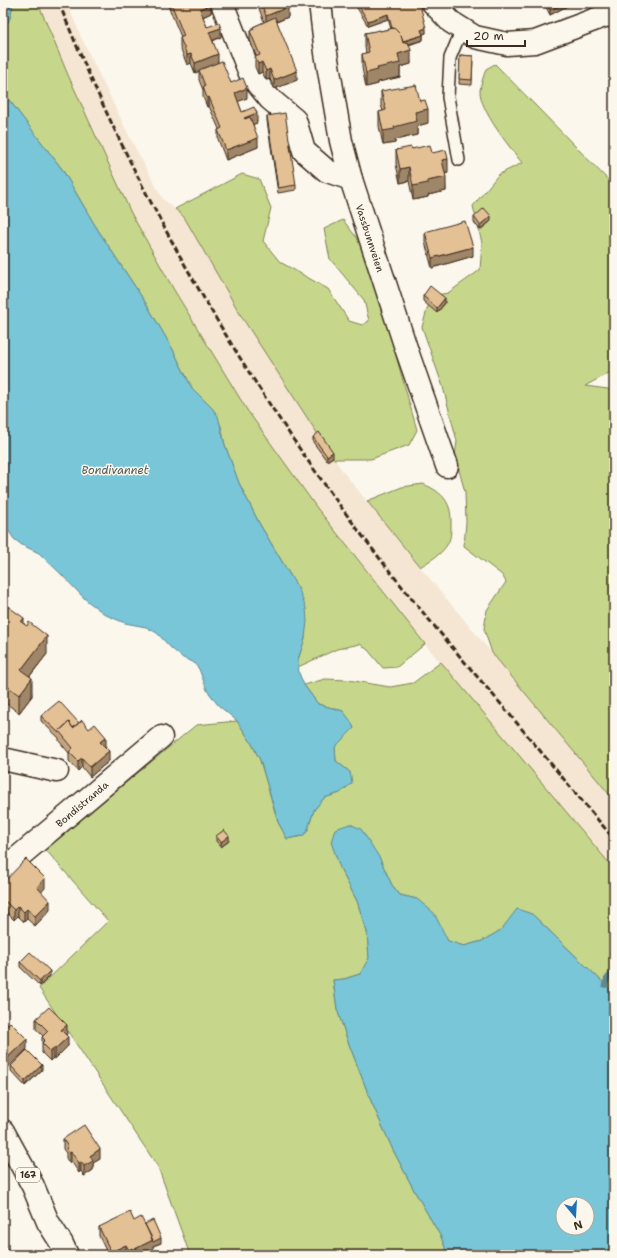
<svg xmlns="http://www.w3.org/2000/svg" width="617" height="1258" font-family="'Shantell Sans',sans-serif">
<style>
.built{fill:#f4e6d2}
.green{fill:#c6d78b;stroke:#808054}
.water{fill:#79c6d8;stroke:#60888e;fill-rule:evenodd}
.lines{fill:none;stroke-linecap:round;stroke-linejoin:round}
.stream{stroke:#60888e;stroke-width:6}
.lane-casing{stroke:#3b2a1e;stroke-width:14}
.street-casing{stroke:#3b2a1e;stroke-width:25}
.primary-casing{stroke:#3b2a1e;stroke-width:25}
.lane{stroke:#fbf7ec;stroke-width:11}
.street{stroke:#fbf7ec;stroke-width:22}
.primary{stroke:#fbf7ec;stroke-width:22}
.rail{stroke:#3b2a1e;stroke-width:3;stroke-dasharray:6 3;stroke-linecap:butt}
.wall{fill:#c4a580;stroke:#3b2a1e}
.shaded-wall{fill:#a08668;stroke:#3b2a1e}
.building{fill:#e4c095;stroke:#3b2a1e}
.labels{text-anchor:middle;stroke-width:3;stroke-linejoin:round;paint-order:stroke}
.shield{fill:#fbf7ec;stroke:#75685c;stroke-width:1}
.shield-label{font-size:9px;font-weight:bold;fill:#3b2a1e}
.street-label{font-size:10px;fill:#3b2a1e;stroke:#fbf7ec}
.water-label{font-size:11px;font-style:italic;fill:#4e5956;stroke:#fbf7ec}
</style>
<rect width="100%" height="100%" fill="#fbf7ec"/>
<filter id="ink" filterUnits="userSpaceOnUse"><feTurbulence type="fractalNoise" baseFrequency=".025" numOctaves="2"/><feDisplacementMap in="SourceGraphic" scale="8" xChannelSelector="R" yChannelSelector="G"/><feConvolveMatrix kernelMatrix="1 2 1 2 8 2 1 2 1" color-interpolation-filters="sRGB"/></filter>
<g filter="url(#ink)">
<path class="built" d="M38,3H67L81,37L131,140L163,199L184,217L243,319L341,469L411,556L614,800V869L425,644L317,508L247,410L174,290L131,213L68,75Z"/>
<path class="green" d="M13,3H38L68,75L131,213L174,290L247,410L317,508L425,644L397,667L383,668L368,650L360,644L337,649L298,667V660L305,638L299,590L259,523L239,483L225,445L221,426L212,408L192,388L172,348L147,305L96,227L62,169L3,92V31L10,18Z
M495,64L614,186V370L585,386L608,389L614,393V800L492,653L484,629L487,610L506,582L502,575L464,546L466,522L465,492L455,456L457,441L443,387L422,327L431,296L448,293L480,270L482,243L473,206L498,175L522,163C510,147 479,110 480,90C481,83 484,75 486,69Z
M242,174L259,179L271,208L263,241L280,262L328,289L349,321L362,325L369,321L364,300L330,259L324,229L343,220L360,242L383,310L417,430L409,445L371,459H334L243,319L184,217L175,209Z
M423,484C443,492 452,503 451,524C451,532 451,539 447,545C441,555 429,561 420,567L367,501L402,487Z
M441,662L614,869V993L532,914L482,941L464,946L448,941L417,899L400,895L392,885L379,857L340,868L357,901L367,932L369,958L360,974L344,979L333,980L337,1009L347,1039L371,1101L393,1150L415,1192L441,1237L448,1255H190L158,1167L39,988L108,921L45,849L196,725L237,721L251,742L260,760L278,822L287,839L302,836L307,832L314,810L324,798L340,793L350,772L336,761L335,747L354,728L343,711L318,704L304,685L325,679L348,680L390,687L413,683Z"/>
<path class="water" d="M3,3H13L10,18L5,28H3Z
M3,92L62,169L96,227L147,305L172,348L192,388L212,408L218,416L225,445L239,483L259,523L299,590L306,608L307,621L305,638L298,660L299,673L304,685L318,704L343,711L350,720L354,728L335,747L336,761L350,772L352,783L340,793L324,798L314,810L307,832L302,836L287,839L278,822L260,760L251,742L237,721L218,705L207,690L199,669L193,662L183,658L171,648L157,633L146,627L125,623L106,615L86,600L60,573L39,553L22,545L14,539L6,527L3,523Z
M350,824L361,829L379,857L392,885L400,895L417,899L434,913L448,941L464,946L482,941L501,930L517,909L532,914L614,993V1255H448L441,1237L415,1192L393,1150L371,1101L347,1039L337,1009L333,980L344,979L360,974L369,958L367,932L357,901L340,868L331,842L335,829ZM563,1204H587V1228H563Z"/>
<g class="lines">
<path class="stream" d="M605,985L607,979L614,971"/>
<g class="lane-casing">
<path id="lane" d="M459,160L448,97L450,58L462,29"/>
</g>
<g class="street-casing">
<g id="street">
<path d="M222,3L251,76L270,99L295,120L304,151L327,171L351,179"/>
<path id="s1" d="M320,3L326,53L341,141L351,179L407,351L447,466"/>
<path d="M433,3L451,22L475,37L507,44L535,42L607,15L614,17"/>
<path d="M3,759L57,771"/>
<path id="s2" d="M3,870L161,737"/>
</g>
</g>
<g class="primary-casing">
<path id="primary" d="M3,1131L33,1186L48,1222L62,1244L67,1255"/>
</g>
<use href="#lane" class="lane"/>
<use href="#street" class="street"/>
<use href="#primary" class="primary"/>
<path class="rail" d="M59,3C137,197 244,381 371,547C412,601 456,652 500,703C538,748 576,794 614,839"/>
</g>
<path class="wall" d="M167,3H211V13L203,17L207,27L221,37L213,41L218,63L231,83L247,98L238,101L242,112L257,123L253,124L258,147L226,160L218,139V130L219,129L209,106L207,107L203,97V90L199,80V71L195,73L191,63L187,65L180,47V38L181,37Z
M258,3H287L288,17L277,22L297,80L274,89L270,79L266,80L262,72L258,74L255,67V57L256,56L250,40V31L253,29V27L264,22L258,6Z
M354,3H419L426,33L423,34V40L409,45L411,64L400,67V77L378,82V84L366,87L362,68V54L366,53L365,47V33L380,31L391,29L388,19L368,26Z
M545,3H573L550,15L545,5Z
M460,55L473,56L472,85L459,84Z
M381,91L428,123L417,126V135L395,140V143L383,145L379,126V112L383,111L381,105Z
M267,116L296,185V190L278,193L267,121Z
M412,149L432,153L448,173L445,174L446,191L428,195V197L413,200L409,181L400,183L396,164V150Z
M474,217L491,221L480,230L474,222Z
M425,232L473,256L432,268L425,242Z
M423,296L445,303L437,313L423,301Z
M313,437L333,457L327,461L313,442Z
M3,609L24,624L47,654L30,676L32,696L19,713L3,701Z
M41,716L79,723L89,729L106,747H105L109,761L90,777L82,767L78,771L69,761V753L59,741V738L41,721Z
M216,836L229,841L221,847L216,841Z
M3,883L45,888L41,892L50,910L35,926L27,919L24,922L18,916L14,920L3,909Z
M20,962L50,976L40,986L20,967Z
M36,1019L67,1034L66,1035L68,1046L55,1059L53,1058L50,1061L42,1053V1037L43,1036L36,1029Z
M11,1066L42,1070L25,1086L11,1071Z
M63,1139L100,1159L93,1163V1170L84,1176L81,1171L79,1173L71,1161L69,1163L66,1158V1153L63,1149Z
M134,1221L145,1224L161,1243L153,1246V1250L142,1255H126V1254L125,1255H108L99,1236V1227Z"/>
<path class="shaded-wall" d="M564,3H573L550,15V10Z
M211,4V13L200,18V9Z
M288,7V17L266,26V16Z
M388,14V19L368,26V21Z
M221,28V37L209,42V32Z
M426,28V33L421,35V30Z
M423,35V40L402,46V42Z
M411,50V64L400,67V77L378,82V84L366,87V73L377,68L398,54Z
M191,54V63L187,65V55Z
M218,54V64L195,73V63Z
M262,62V72L258,74V64Z
M270,69V79L266,80V71Z
M297,71V80L274,89V80Z
M247,88V98L235,103V93Z
M209,97V106L207,107V98Z
M428,109V123L417,126V135L395,140V143L383,145V131L394,127L415,112Z
M257,113V123L244,128V118Z
M258,138V147L226,160V150Z
M448,159V173L442,174V160Z
M409,167V181L400,183V169Z
M446,177V191L428,195V197L413,200V186L427,181Z
M491,216V221L480,230V225Z
M473,247V256L432,268V258Z
M445,298V303L437,313V308Z
M333,452V457L327,461V456Z
M24,618V636L21,622Z
M47,636V654L21,687V670Z
M32,678V696L19,713V695Z
M106,737V747L100,752V742Z
M109,751V761L90,777V767Z
M82,758V767L78,771V761Z
M229,836V841L221,847V842Z
M45,878V888L37,897V887Z
M50,901V910L35,926V916Z
M18,906V916L14,920V910Z
M27,909V919L24,922V912Z
M50,971V976L40,986V981Z
M67,1025V1034L61,1040V1030Z
M68,1037V1046L55,1059V1049Z
M27,1039V1049L3,1072V1062Z
M53,1048V1058L50,1061V1051Z
M42,1065V1070L25,1086V1081Z
M100,1149V1159L93,1163V1170L84,1176V1166L90,1156Z
M71,1152V1161L69,1163V1153Z
M81,1162V1171L79,1173V1163Z
M161,1238V1243L153,1246V1250L142,1255H133V1250L153,1240Z
M126,1245V1254L125,1255H111V1252Z
M132,1248V1255H129V1250Z"/>
<path class="building" d="M171,3H211V4L200,9L207,27L219,23L221,28L209,32L218,54L195,63L191,54L187,55L180,38L184,36Z
M261,3H287L288,7L266,16Z
M357,3H419L420,5L426,28L421,30L423,35L403,41L401,35L394,28H392L388,14L368,21Z
M547,3H564L550,10Z
M275,17L297,71L274,80L270,69L266,71L262,62L258,64L255,57L260,55L250,31L254,29L253,27Z
M394,28L401,35L403,43L408,42L411,50L398,54L400,63L377,68L378,70L366,73L362,54L369,52L365,33L380,30V31Z
M460,55L473,56L472,80L459,79Z
M222,61L231,83L243,78L247,88L235,93L242,112L254,107L257,113L244,118L245,119L250,117L258,138L226,150L218,130L222,128L209,97L207,98L203,87L205,86L199,70Z
M416,85L420,101L425,100L428,109L415,112L417,121L394,127L395,129L383,131L379,112L386,110L381,91Z
M285,113L296,185L278,188L267,116Z
M430,145L432,153L446,150L448,159L442,160L446,177L427,181L428,183L413,186L409,167L400,169L396,150L411,147L412,149Z
M484,208L491,216L480,225L474,217Z
M465,221L473,247L432,258L425,232Z
M430,286L445,298L437,308L423,296Z
M319,432L333,452L327,456L313,437Z
M6,605L24,618L21,622L27,626L29,622L47,636L21,670L32,678L19,695L3,683V609Z
M59,701L79,723L73,728L69,722L59,731V733L41,716Z
M82,720L89,729L95,724L106,737L100,742L109,751L90,767L82,758L78,761L69,752L73,748L59,731L69,722L73,728Z
M224,830L229,836L221,842L216,836Z
M26,859L45,878L37,887L50,901L35,916L27,909L24,912L18,906L14,910L3,899V883Z
M30,952L50,971L40,981L20,962Z
M49,1007L67,1025L61,1030L68,1037L55,1049L53,1048L50,1051L42,1043L45,1040L42,1037L48,1031L36,1019Z
M10,1022L27,1039L3,1062V1029Z
M27,1050L42,1065L25,1081L11,1066Z
M84,1125L100,1149L90,1156L93,1161L84,1166L81,1162L79,1163L71,1152L69,1153L66,1148L68,1147L63,1139Z
M130,1212L134,1221L141,1217L153,1240L133,1250L132,1248L129,1250L126,1245L111,1252L99,1227Z
M153,1220L161,1238L153,1242L145,1224Z
M3,1240L10,1255H3Z"/>
</g>
<g class="labels">
<rect class="shield" x="16" y="1168" width="24" height="14" rx="3"/>
<g class="shield-label">
<text x="28" y="1178">167</text>
</g>
<g class="street-label">
<text dy="4" stroke="none"><textPath href="#s1" startOffset="241">Vassbunnveien</textPath></text>
<text dy="4" stroke="none"><textPath href="#s2" startOffset="103">Bondistranda</textPath></text>
</g>
<g class="water-label">
<text x="115" y="474">Bondivannet</text>
</g>
</g>
<rect width="617" height="1258" fill="none" stroke="#fbf7ec" stroke-width="16"/>
<rect x="8" y="8" width="601" height="1242" fill="none" stroke="#3b2a1e" stroke-width="1.5" filter="url(#ink)"/>
<g transform="translate(575 1216) rotate(162)"><circle r="19" fill="#fbf7ec" stroke="#aea59a"/>
<path d="M0-3L7 15L0 10L-7 15Z" fill="#1f6fb2"/>
<text y="-6" font-size="11" font-weight="bold" text-anchor="middle" fill="#3b2a1e">N</text>
</g>
<path d="M467 40v6h58v-6" fill="none" stroke="#3b2a1e" stroke-width="2"/>
<text x="473" y="40" font-size="12" fill="#3b2a1e" stroke="#fbf7ec" stroke-width="3" paint-order="stroke">20 m</text>
</svg>
